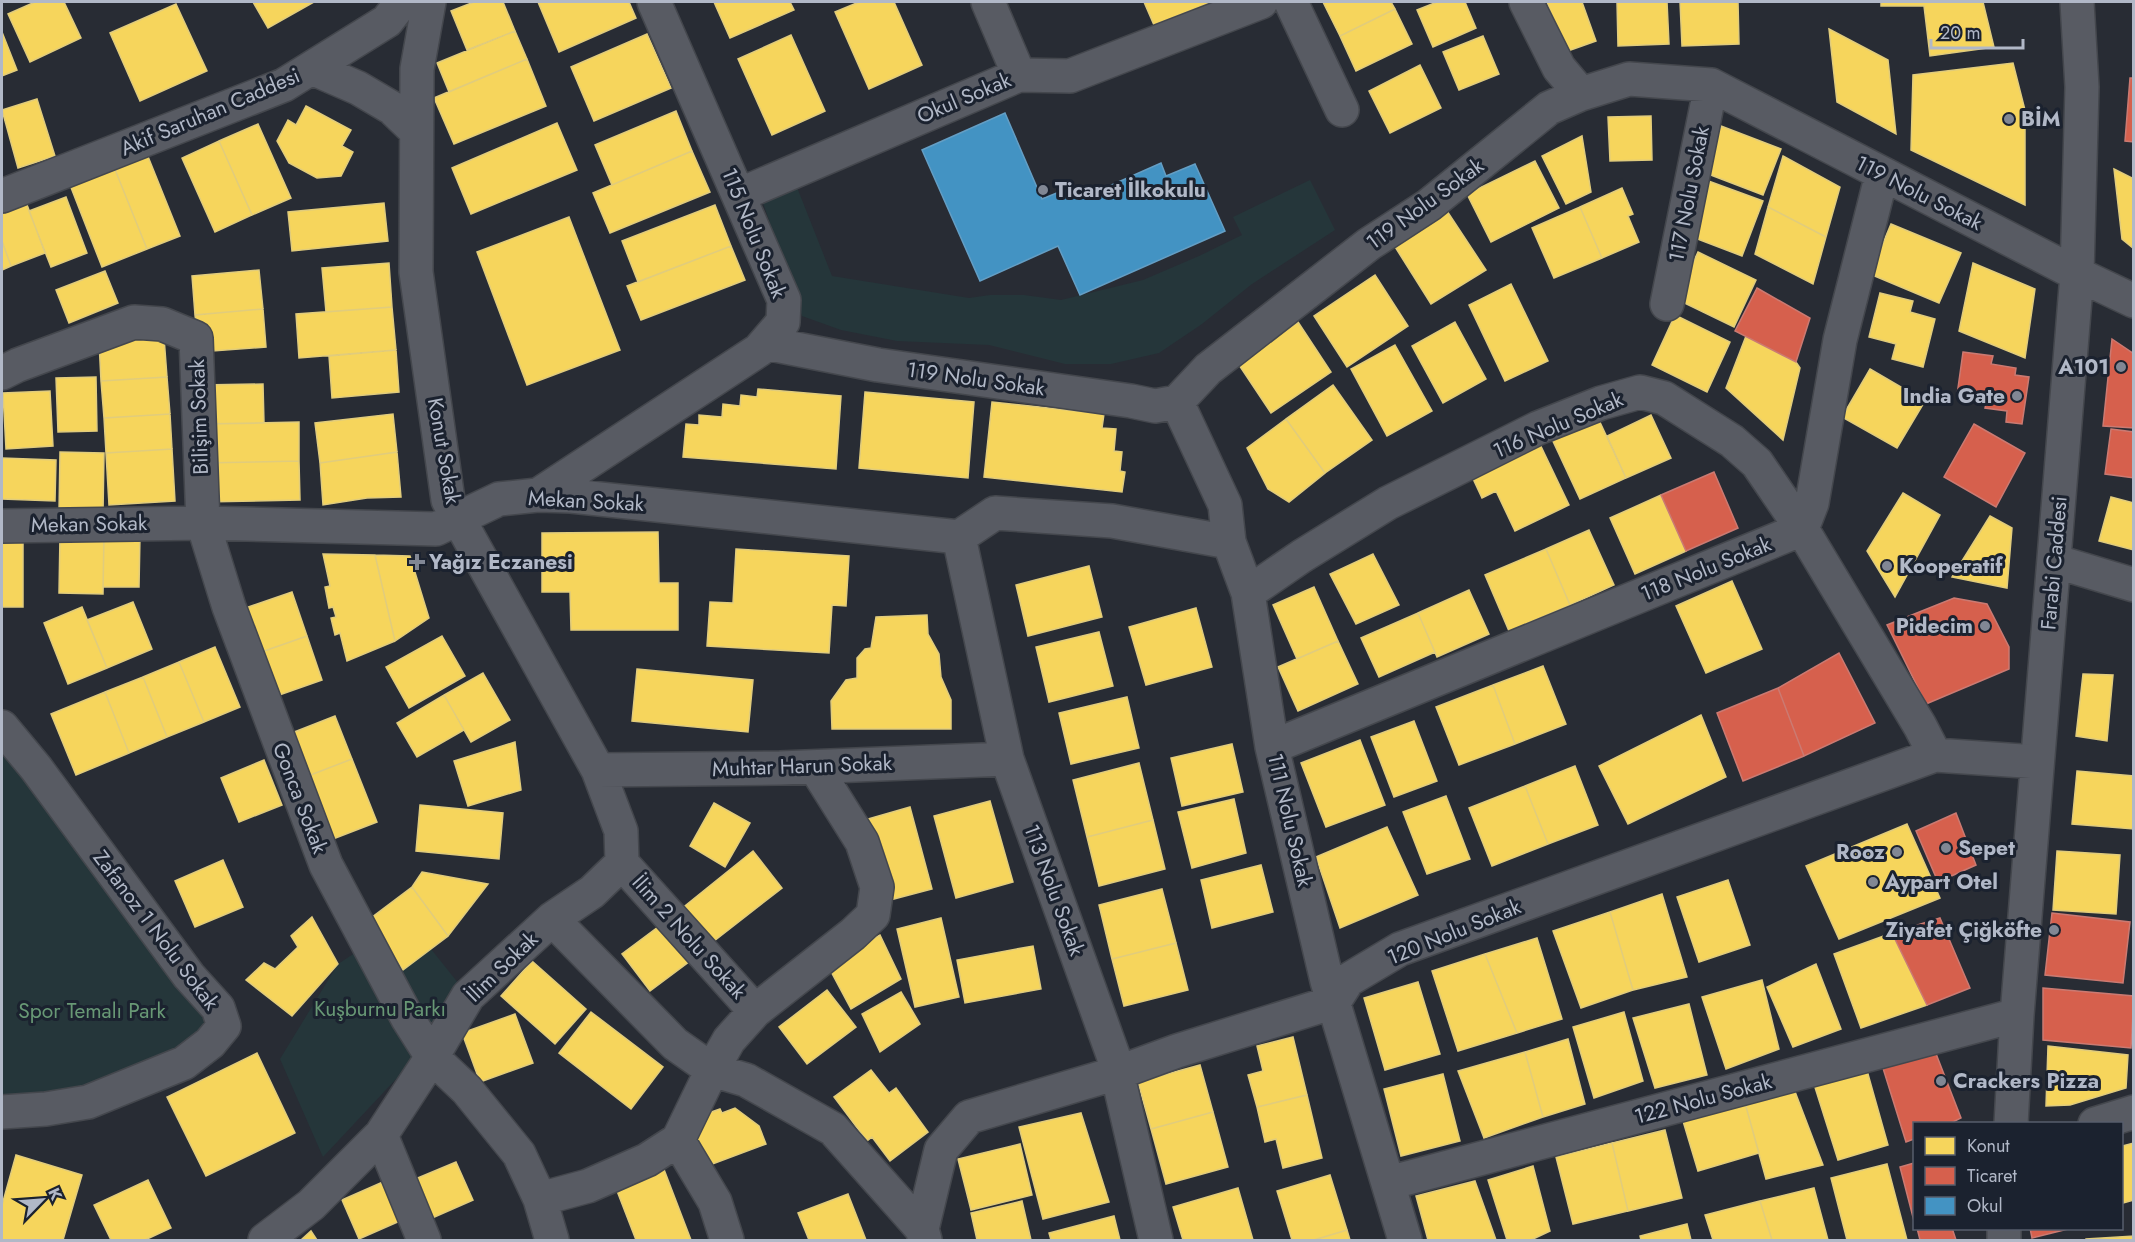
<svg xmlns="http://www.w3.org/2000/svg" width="2135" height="1242" font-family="Jost,sans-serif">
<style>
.green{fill:#25363a}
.homes{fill:#f6d55c;stroke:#e1cc7c;stroke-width:1.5}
.shops{fill:#d6604d;stroke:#cb7a72;stroke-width:1.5}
.schools{fill:#4393c3;stroke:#649ec4;stroke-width:1.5}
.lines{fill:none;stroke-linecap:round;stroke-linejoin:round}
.minor-casing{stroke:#44474d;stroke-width:36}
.minor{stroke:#585b63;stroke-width:33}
.poi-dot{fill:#818794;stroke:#1b222f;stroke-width:2}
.labels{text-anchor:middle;stroke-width:6;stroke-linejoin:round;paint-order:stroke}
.street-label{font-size:21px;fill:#b1b8c7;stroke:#1b222f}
.poi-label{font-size:21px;font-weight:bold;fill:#b1b8c7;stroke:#1b222f;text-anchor:start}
.park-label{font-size:21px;fill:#689875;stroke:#1b222f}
</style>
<rect width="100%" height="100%" fill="#282c34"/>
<path class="green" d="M789,167L832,276L969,298L990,295H1024L1061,300L1143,280L1199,256L1242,235L1233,217L1310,180L1335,230L1252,284L1202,324L1159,353L1111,364H1065L989,345L897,341L841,330L802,316L762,200Z
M2,725L150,941L234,1000L232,1038L2,1119Z
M407,919L471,999L323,1157L280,1059L338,964Z"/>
<path class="homes" d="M35,2H64L81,38L30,62L8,14Z
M253,2H314L268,28Z
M474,2H503L515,31L467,50L451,11Z
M538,2H629L636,18L559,52Z
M714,2H790L794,10L730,38Z
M859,2H894L922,65L869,89L835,12Z
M1144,2H1212L1154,25Z
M1323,2H1391L1395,9L1340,36Z
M1437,2H1465L1476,28L1433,47L1417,10Z
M1547,2H1582L1596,41L1565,52Z
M1617,2H1667L1669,44L1618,46Z
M1680,2H1738L1739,44L1682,46Z
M1881,2H1983L1994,47L1930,56L1924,6H1881Z
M176,4L207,71L140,101L110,33Z
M1395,9L1412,44L1356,71L1340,36Z
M1829,29L1888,60L1896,134L1837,102Z
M515,31L527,59L449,92L437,63Z
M2,32L17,70L2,76Z
M647,34L671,88L594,121L571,67Z
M791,35L825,111L772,135L738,59Z
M1483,36L1499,74L1459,90L1443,52Z
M527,59L546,106L454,144L434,98Z
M2013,63L2025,110V205L1911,150L1913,75Z
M1420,65L1441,108L1390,133L1369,91Z
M37,99L55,156L18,168L2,110Z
M306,106L351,130L342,146L353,152L341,176L317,178L289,163L277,141L288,120L296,125Z
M676,111L692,151L612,185L595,145Z
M1651,116L1652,160L1610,161L1608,117Z
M557,123L577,170L471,214L452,168Z
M258,124L291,198L252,215L219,141Z
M1721,126L1781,149L1763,195L1703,172Z
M1582,136L1591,192L1566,204L1542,156Z
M219,141L252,215L215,232L182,158Z
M692,151L710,192L610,233L593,193Z
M147,154L180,236L147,249L114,167Z
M1783,156L1840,187L1826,237L1768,207Z
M1535,161L1559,208L1491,242L1467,194Z
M114,167L147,249L102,267L70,185Z
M2114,169L2134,179V249L2122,239Z
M1703,179L1763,201L1742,256L1682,233Z
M1622,188L1633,214L1628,216L1639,242L1602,258L1580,207Z
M23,194L45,253L11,266L2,241V202Z
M66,197L87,253L51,267L29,211Z
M384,203L388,241L292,251L288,212Z
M715,205L731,246L638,282L622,241Z
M1580,207L1602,258L1554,278L1532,228Z
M1768,207L1826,237L1813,284L1755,254Z
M1445,208L1486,270L1431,304L1392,242Z
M569,217L620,350L527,385L477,252Z
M1891,224L1961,253L1939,303L1870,274Z
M2,241L11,266L2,270Z
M731,246L745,280L641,320L627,286Z
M1698,252L1756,280L1734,327L1676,299Z
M389,263L392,307L326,312L322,268Z
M1973,263L2035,289L2025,358L1959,331Z
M259,270L263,309L195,315L192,276Z
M105,271L118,303L69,323L56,290Z
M1375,275L1408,326L1347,367L1314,316Z
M1511,284L1548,361L1505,381L1469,305Z
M1880,293L1913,301L1910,312L1935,319L1923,367L1892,359L1896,344L1869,337Z
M392,307L396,350L299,358L296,314Z
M263,309L266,347L199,352L195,315Z
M1675,315L1730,342L1707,392L1652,365Z
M1298,322L1331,372L1271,413L1237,362Z
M1455,322L1486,379L1443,403L1412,346Z
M1746,336L1796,362L1800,368L1783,440L1726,388Z
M164,337L167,377L101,381L99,341Z
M1395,345L1432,411L1387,436L1351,369Z
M396,350L399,392L332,398L329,356Z
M1870,369L1925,401L1897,448L1842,417Z
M96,377L97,431L58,432L56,378Z
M167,377L170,414L104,418L101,381Z
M263,384L264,423L201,424V385Z
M1333,385L1372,440L1325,473L1286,419Z
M758,389L841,396L836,469L683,457L686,424L699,425V415L722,417L723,404L740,406L741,395L757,397Z
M50,391L53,446L6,449L3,393Z
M865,392L974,402L968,478L859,468Z
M992,402L1104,414L1102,428L1116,429L1114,451L1122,452L1120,471L1125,472L1122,492L984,477Z
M170,414L172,449L106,453L104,418Z
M393,414L397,452L320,463L315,423Z
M1651,415L1671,458L1626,478L1607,436Z
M1598,418L1626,478L1580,499L1552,439Z
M1286,419L1325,473L1289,502L1268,489L1247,448Z
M299,422V461L202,463L201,424Z
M1537,438L1569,505L1515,531L1496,491L1482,498L1469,470Z
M172,449L175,501L109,505L106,453Z
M60,452L104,453L103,513L59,512Z
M397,452L401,497L367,498L323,505L320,463Z
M2,458L56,460L55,501L2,499Z
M299,461L300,500L203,502L202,463Z
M1903,493L1940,515L1895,597L1867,551Z
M1661,495L1686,551L1635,574L1610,518Z
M2111,497L2134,503V550L2099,541Z
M1990,516L2012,528L2007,588L1952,577Z
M1589,530L1614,585L1570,605L1546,549Z
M658,532L659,583H678V630H571L570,592H542V533Z
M60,535L104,536L103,594L59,593Z
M104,536H140L139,587H103Z
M2,542H23V607H2Z
M736,549L849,556L846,606L832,605L829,653L707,646L710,602L733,603Z
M1546,549L1570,605L1509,631L1485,575Z
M323,554L375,555L395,641L347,661L340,633L335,635L331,618L336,617L333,607L329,608L325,587L330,586Z
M1373,554L1399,605L1356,624L1330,574Z
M375,555L410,556L429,618L395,641Z
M1089,566L1102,617L1028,636L1016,585Z
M1732,581L1762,649L1706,673L1676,606Z
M1314,587L1338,641L1297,659L1273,605Z
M1469,590L1489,634L1437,657L1418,613Z
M292,592L307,636L250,656L234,612Z
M133,602L152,649L107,668L87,620Z
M82,607L107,668L68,684L44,623Z
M1196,608L1212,667L1146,685L1129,627Z
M1418,613L1435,652L1379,677L1361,638Z
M927,615L928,634L939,654L941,677L951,700V729H832L831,701L846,680L857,678V658L865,649L871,648L876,617Z
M1099,632L1113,686L1049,702L1036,647Z
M307,636L322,680L265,700L250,656Z
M442,636L465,676L409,708L386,667Z
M1338,641L1358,684L1298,711L1278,667Z
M215,647L240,707L204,722L179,662Z
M179,662L204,722L167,737L143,677Z
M1543,666L1566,724L1515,744L1493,685Z
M637,669L753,680L748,732L632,721Z
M483,673L510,720L471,742L444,695Z
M2083,674L2113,675L2107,741L2076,736Z
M143,677L167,737L129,753L105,692Z
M1493,685L1515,744L1459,765L1436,707Z
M105,692L129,753L76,775L51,714Z
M444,695L464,730L417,757L397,723Z
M1127,697L1139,748L1071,764L1059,713Z
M1701,715L1726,777L1628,824L1599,766Z
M335,716L352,759L295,781L279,738Z
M1414,721L1437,781L1394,797L1371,737Z
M1360,740L1385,805L1326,827L1301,763Z
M515,742L521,790L468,806L454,761Z
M1232,744L1243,792L1182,806L1171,758Z
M352,759L377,822L320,844L295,781Z
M264,760L282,805L239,822L221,778Z
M1139,763L1153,820L1087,837L1073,780Z
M1575,766L1598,825L1548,844L1525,786Z
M2077,771L2134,776V829L2072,824Z
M1525,786L1548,844L1492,866L1469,808Z
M1446,796L1470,859L1427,874L1403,812Z
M1234,799L1246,853L1192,868L1178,812Z
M990,801L1013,882L956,898L934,816Z
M714,803L750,823L725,867L690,846Z
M420,805L503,813L499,859L416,851Z
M910,807L932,889L890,900L868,819Z
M1153,820L1165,869L1099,886L1087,837Z
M1907,824L1940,898L1839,939L1806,866Z
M1387,827L1418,895L1340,928L1316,857Z
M753,851L782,888L709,945L681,909Z
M2057,851L2120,855L2116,914L2053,910Z
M223,860L243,907L195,927L175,881Z
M1261,865L1273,912L1212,928L1201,880Z
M422,872L488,884L448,936L412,887Z
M1728,880L1750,945L1699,962L1677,897Z
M412,887L448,936L403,970L367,921Z
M1162,889L1176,943L1112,959L1099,905Z
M1662,894L1687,977L1633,990L1610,912Z
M1610,912L1633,990L1581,1008L1553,931Z
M312,917L338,964L292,1016L246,980L264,963L275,969L298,947L291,936Z
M941,918L959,997L915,1007L897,929Z
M662,924L690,961L650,991L622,954Z
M1892,933L1927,1005L1861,1028L1834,954Z
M880,935L901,979L851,1009L827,964Z
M1537,938L1562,1019L1517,1033L1485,954Z
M1176,943L1188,990L1124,1006L1112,959Z
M1033,946L1041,989L965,1003L957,960Z
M1485,954L1517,1033L1458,1051L1432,971Z
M532,961L586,1009L555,1044L501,996Z
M1816,964L1841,1029L1793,1047L1767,987Z
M1762,980L1779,1049L1726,1069L1702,997Z
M1418,982L1440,1054L1385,1070L1364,998Z
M827,990L856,1027L807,1064L779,1027Z
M901,992L920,1024L880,1052L862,1014Z
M1689,1004L1707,1075L1655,1088L1633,1018Z
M591,1012L663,1067L631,1109L559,1053Z
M1624,1012L1643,1081L1594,1098L1573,1027Z
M515,1014L533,1063L480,1082L462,1033Z
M1293,1037L1307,1095L1257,1107L1248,1075L1263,1071L1257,1046Z
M1568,1039L1585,1104L1543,1117L1525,1052Z
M2048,1046L2128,1055L2126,1088L2070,1105L2046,1106Z
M1525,1052L1543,1117L1484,1138L1458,1071Z
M257,1053L295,1133L206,1176L167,1097Z
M1200,1065L1213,1112L1151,1129L1138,1082Z
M1866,1067L1888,1145L1838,1160L1813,1081Z
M871,1070L889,1093L896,1088L928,1132L890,1161L872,1137L867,1141L834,1097Z
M1443,1074L1460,1141L1401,1156L1384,1089Z
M1794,1089L1823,1165L1766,1179L1745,1103Z
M1307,1095L1322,1158L1283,1168L1276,1139L1265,1142L1257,1107Z
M1745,1103L1759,1153L1698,1171L1683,1121Z
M735,1108L759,1126L766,1144L699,1169L684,1129L700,1116L720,1109L722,1113Z
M1213,1112L1228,1167L1166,1184L1151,1129Z
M1081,1113L1109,1202L1043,1219L1019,1127Z
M1665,1130L1682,1198L1628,1211L1612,1143Z
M1612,1143L1628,1211L1573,1224L1556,1157Z
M2134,1143V1200L2123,1203L2122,1196V1146Z
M1020,1144L1032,1195L971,1210L958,1159Z
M16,1155L82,1175L63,1240H2V1205Z
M660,1159L691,1240H636L612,1178Z
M456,1162L473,1200L430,1219L413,1180Z
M1887,1164L1907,1240H1847L1831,1178Z
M1533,1166L1550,1231L1531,1240H1507L1488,1180Z
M1330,1175L1347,1230L1314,1240H1292L1277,1191Z
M148,1180L171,1228L145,1240H111L94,1205Z
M385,1181L402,1220L359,1239L342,1200Z
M1475,1181L1496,1240H1428L1416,1196Z
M1238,1188L1253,1240H1183L1173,1207Z
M1814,1188L1828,1240H1772L1760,1201Z
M848,1194L866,1240H809L798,1213Z
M1022,1201L1031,1240H977L971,1213Z
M1760,1201L1772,1240H1713L1705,1215Z
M1114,1216L1120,1240H1051L1049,1233Z
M1687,1224L1691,1240H1641L1640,1236Z
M1347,1230L1350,1240H1314Z
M311,1231L317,1240H301Z
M2134,1236V1240H2086V1239Z"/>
<path class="shops" d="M2130,78H2134V142L2125,141Z
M1757,288L1810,318L1796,362L1735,331Z
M2112,339L2134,354V428L2103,426Z
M1963,352L1993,356L1991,364L2016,368L2015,375L2029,377L2022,424L2006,422L2007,411L1985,408L1987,399L1957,395Z
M1974,424L2025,453L1996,507L1944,477Z
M2111,429L2134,432V478L2105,474Z
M1714,472L1738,528L1686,551L1661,495Z
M1954,598L1987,604L2009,647V669L1926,704L1887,625Z
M1839,653L1875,723L1804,756L1778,688Z
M1778,688L1804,756L1743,781L1717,713Z
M1956,813L1976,865L1938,882L1916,831Z
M2052,913L2130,922L2123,983L2045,975Z
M1940,918L1970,988L1927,1005L1892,933Z
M2043,988L2134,996L2131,1048L2043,1040Z
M1933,1046L1961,1118L1949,1124H1914V1139L1906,1142L1882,1065Z
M1914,1163V1221L1900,1167Z
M1917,1228H1952L1956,1240H1920Z
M2030,1228H2072L2032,1238Z"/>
<path class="schools" d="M1005,113L1042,199L1074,186L1080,199L1161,163L1166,176L1195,164L1225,231L1080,295L1058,246L980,281L922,150Z"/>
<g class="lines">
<g class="minor-casing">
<path id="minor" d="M988,2L1019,75
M1291,2L1342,110
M1526,2L1559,68L1581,94
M312,68L358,88L392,108L416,131
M739,195L1019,75L1070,76L1261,2
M2,196L284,85L387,21L402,2
M1667,304L1711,85
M765,343L878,365L1131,401L1155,406L1177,402L1208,369L1369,244L1429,205L1549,108L1581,94L1629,79L1711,85L2077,274L2134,301
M2,373L18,365L134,322L162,324L196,338L203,523L229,607L326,865L408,1019L432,1057L467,1090L519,1154L540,1199L552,1240
M1177,402L1225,505L1229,542L1248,593L1272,747L1327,981L1405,1240
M538,495L759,350L783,322L784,300L654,2
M2,526L203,523L436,529L499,499L538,495L571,496L959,537
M959,537L1007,759L1113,1055L1156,1240
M959,537L995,513L1112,521L1229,542
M2054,561L2134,585
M1248,593L1302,556L1388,503L1538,428L1601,403L1640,392L1664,398L1732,441L1757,463L1802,529L1920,726L1935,755
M2,727L36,768L189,976L218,1008L224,1026L210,1043L184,1063L88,1102L46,1109L2,1112
M1272,747L1802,529L1812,503L1840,340L1882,174
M598,770L780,768L1007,759
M622,863L755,1011
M552,919L675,1044L712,1070L746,1080L833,1129L922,1229L925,1240
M2011,1124L2017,1015L2077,274L2082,87L2077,2
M2095,1124L2134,1112
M381,1135L424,1240
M1389,1183L2017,1015
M540,1199L588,1186L647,1160L678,1140
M922,1229L941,1150L969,1117L1117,1073L1177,1051L1334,1002L1348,980L1400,949L1935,755L2037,762
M265,1240L311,1205L381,1135L432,1057L468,996L552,919L592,892L622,863L621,831L598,770L448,500L416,272L417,69L429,2
M727,1240L715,1202L678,1140L712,1070L729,1040L755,1011L853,934L873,915L877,887L862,842L815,767
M2004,1240V1228"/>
</g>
<use href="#minor" class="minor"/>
</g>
<g class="poi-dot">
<circle cx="2009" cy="119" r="6"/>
<circle cx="1043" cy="190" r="6"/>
<circle cx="2121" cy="367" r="6"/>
<circle cx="2017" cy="396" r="6"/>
<path d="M414 553h6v6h6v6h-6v6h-6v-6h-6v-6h6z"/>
<circle cx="1887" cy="566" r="6"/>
<circle cx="1985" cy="626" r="6"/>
<circle cx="1946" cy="848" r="6"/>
<circle cx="1897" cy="852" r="6"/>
<circle cx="1873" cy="882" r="6"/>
<circle cx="2054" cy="930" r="6"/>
<circle cx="1941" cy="1081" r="6"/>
</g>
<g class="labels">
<g class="street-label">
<text transform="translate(964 98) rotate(-23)" y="7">Okul Sokak</text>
<text transform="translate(210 112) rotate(-23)" y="7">Akif Saruhan Caddesi</text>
<text transform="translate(1919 193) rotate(27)" y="7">119 Nolu Sokak</text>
<text transform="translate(1689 194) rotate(-79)" y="7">117 Nolu Sokak</text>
<text transform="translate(1425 204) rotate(-36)" y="7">119 Nolu Sokak</text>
<text transform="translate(754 233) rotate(68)" y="7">115 Nolu Sokak</text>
<text transform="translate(976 379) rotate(8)" y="7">119 Nolu Sokak</text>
<text transform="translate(199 417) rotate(-92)" y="7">Bilişim Sokak</text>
<text transform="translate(1558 425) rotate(-23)" y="7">116 Nolu Sokak</text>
<text transform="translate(444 451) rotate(80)" y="7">Konut Sokak</text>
<text transform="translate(586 501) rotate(3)" y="7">Mekan Sokak</text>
<text transform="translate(89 524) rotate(-1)" y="7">Mekan Sokak</text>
<text transform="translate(2054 563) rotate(-85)" y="7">Farabi Caddesi</text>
<text transform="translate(1706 569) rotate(-22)" y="7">118 Nolu Sokak</text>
<text transform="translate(802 766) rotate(-2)" y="7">Muhtar Harun Sokak</text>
<text transform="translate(300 798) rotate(69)" y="7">Gonca Sokak</text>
<text transform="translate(1290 820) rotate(77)" y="7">111 Nolu Sokak</text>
<text transform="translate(1054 890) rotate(70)" y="7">113 Nolu Sokak</text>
<text transform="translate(156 930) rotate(53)" y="7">Zafanoz 1 Nolu Sokak</text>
<text transform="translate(1454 932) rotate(-22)" y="7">120 Nolu Sokak</text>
<text transform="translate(689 937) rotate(48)" y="7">İlim 2 Nolu Sokak</text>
<text transform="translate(502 967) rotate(-44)" y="7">İlim Sokak</text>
<text transform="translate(1703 1099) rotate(-15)" y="7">122 Nolu Sokak</text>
</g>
<g class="poi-label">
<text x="2021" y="126">BİM</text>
<text x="1055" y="197">Ticaret İlkokulu</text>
<text x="2109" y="374" text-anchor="end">A101</text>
<text x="2005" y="403" text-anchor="end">India Gate</text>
<text x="429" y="569">Yağız Eczanesi</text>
<text x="1899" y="573">Kooperatif</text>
<text x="1973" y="633" text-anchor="end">Pidecim</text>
<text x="1958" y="855">Sepet</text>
<text x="1885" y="859" text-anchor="end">Rooz</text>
<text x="1885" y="889">Aypart Otel</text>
<text x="2042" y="937" text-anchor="end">Ziyafet Çiğköfte</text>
<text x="1953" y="1088">Crackers Pizza</text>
</g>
<g class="park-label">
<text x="380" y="1016">Kuşburnu Parkı</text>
<text x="92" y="1018">Spor Temalı Park</text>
</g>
</g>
<rect width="2135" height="1242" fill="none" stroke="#b1b8c7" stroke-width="6"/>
<rect x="1913" y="1122" width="210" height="108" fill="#1b222f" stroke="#575e6c" stroke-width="1.5"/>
<rect x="1925" y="1137" width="30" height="18" fill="#f6d55c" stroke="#575e6c" stroke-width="1.5"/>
<text x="1967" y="1152" font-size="18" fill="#b1b8c7">Konut</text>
<rect x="1925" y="1167" width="30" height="18" fill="#d6604d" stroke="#575e6c" stroke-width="1.5"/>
<text x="1967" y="1182" font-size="18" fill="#b1b8c7">Ticaret</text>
<rect x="1925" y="1197" width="30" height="18" fill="#4393c3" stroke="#575e6c" stroke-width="1.5"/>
<text x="1967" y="1212" font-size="18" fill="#b1b8c7">Okul</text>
<g transform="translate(42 1200) rotate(65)" stroke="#1b222f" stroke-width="4.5" paint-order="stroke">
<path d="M0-4.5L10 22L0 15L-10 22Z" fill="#b1b8c7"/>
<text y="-9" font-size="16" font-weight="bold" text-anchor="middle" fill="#b1b8c7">K</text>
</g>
<path d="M1931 39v9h92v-9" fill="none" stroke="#b1b8c7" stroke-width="3"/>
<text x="1940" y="39" font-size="18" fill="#b1b8c7" stroke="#1b222f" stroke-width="4.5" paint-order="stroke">20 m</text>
</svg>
